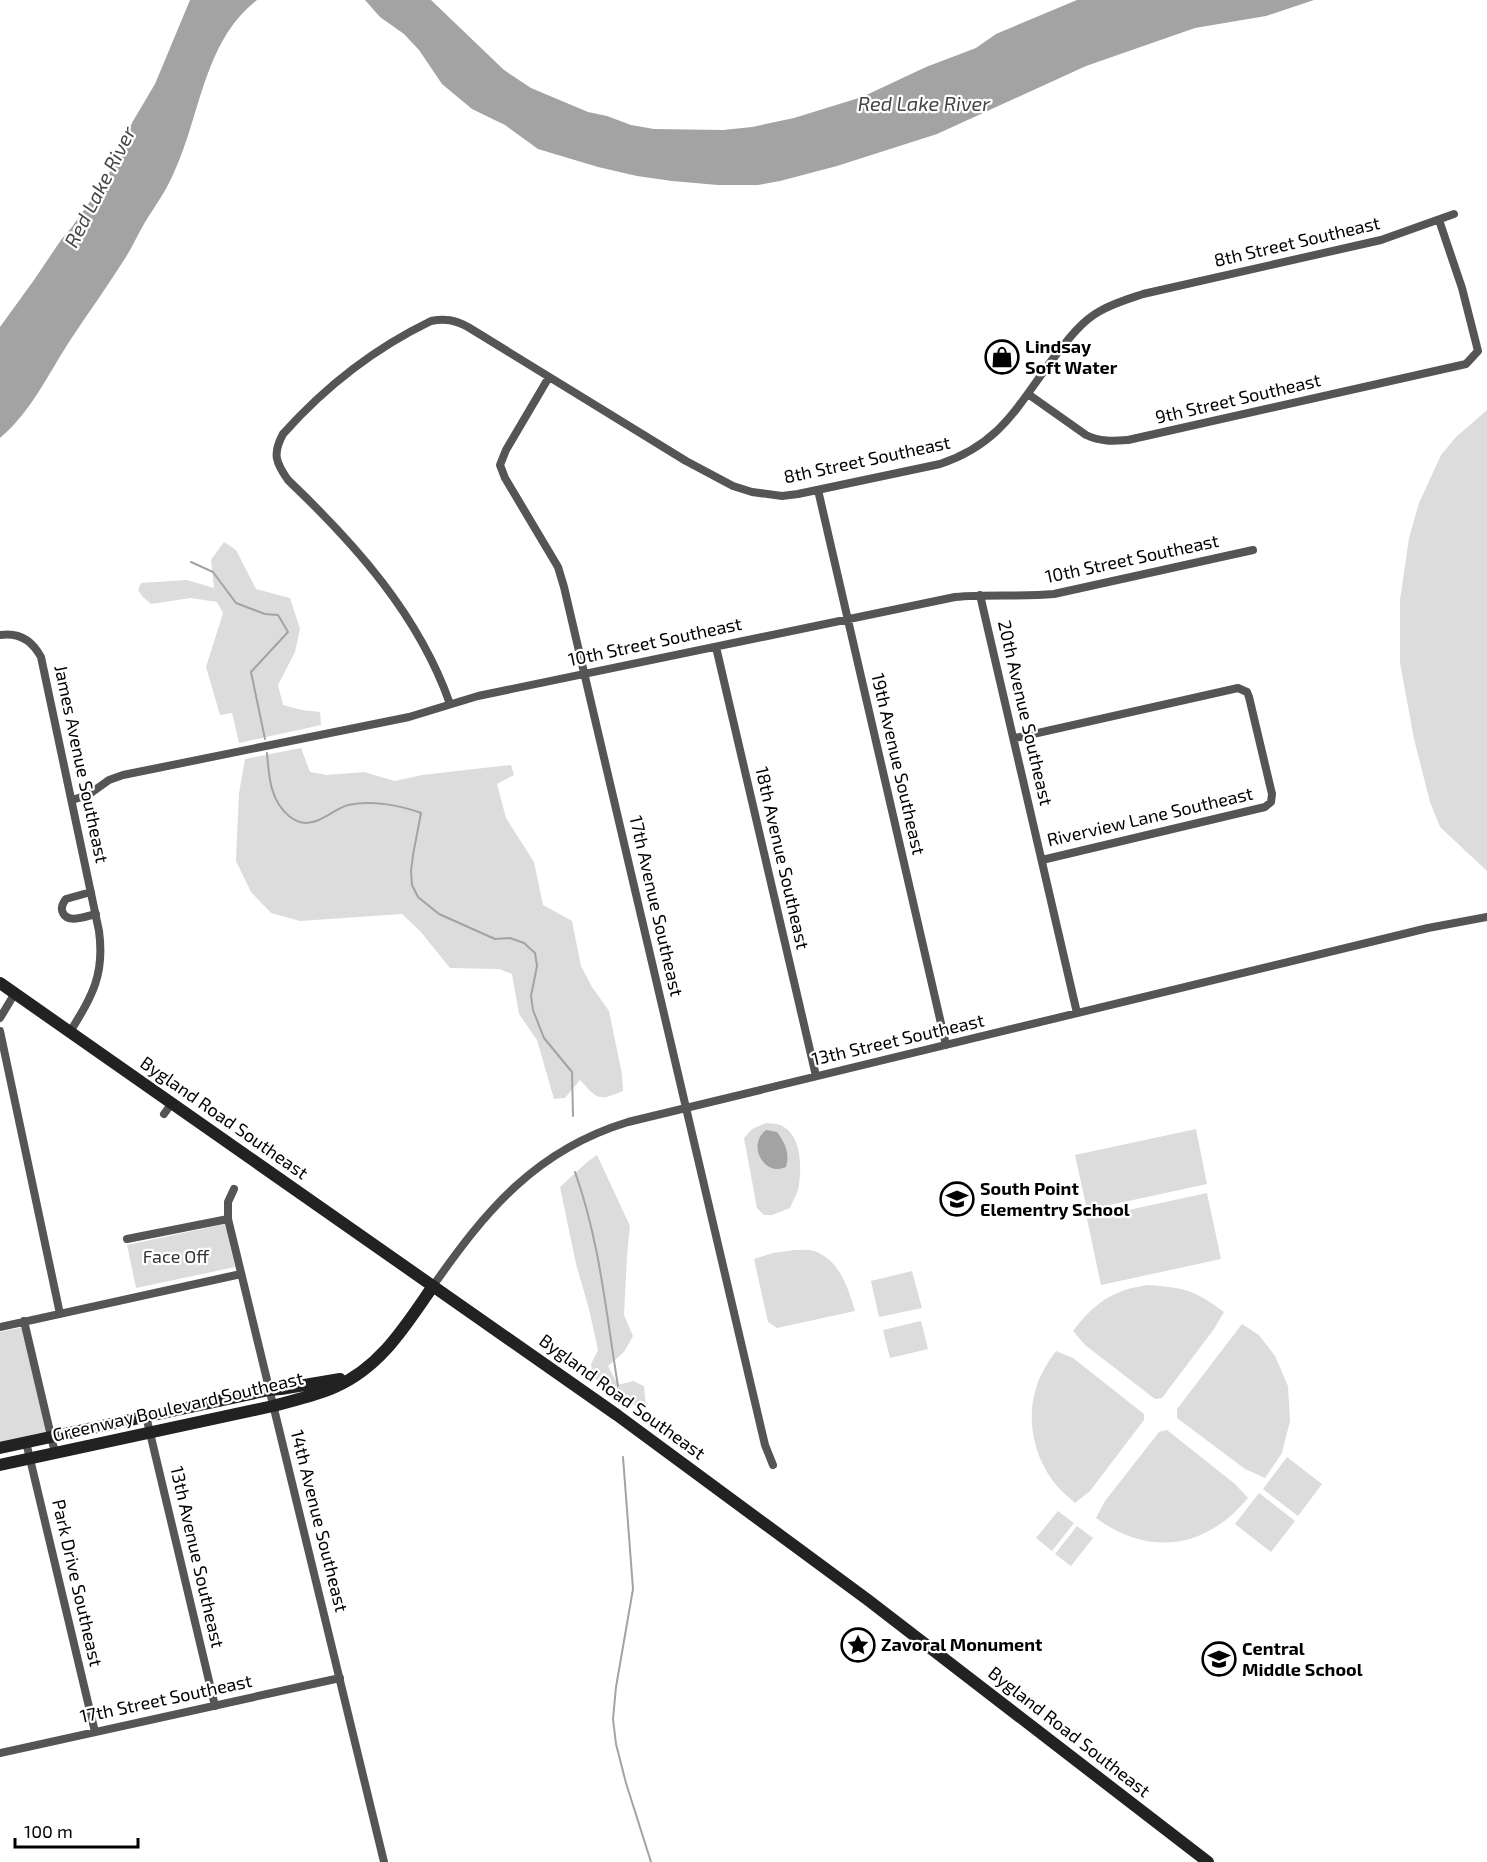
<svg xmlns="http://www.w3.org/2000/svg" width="1487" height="1862" font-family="'Exo 2',sans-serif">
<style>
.green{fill:#dcdcdc}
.water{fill:#a3a3a3}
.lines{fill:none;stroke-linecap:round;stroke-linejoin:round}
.stream{stroke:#a3a3a3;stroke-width:2}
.street{stroke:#555;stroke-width:8}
.secondary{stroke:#222;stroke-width:12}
.labels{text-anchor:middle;stroke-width:4.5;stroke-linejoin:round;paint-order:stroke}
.street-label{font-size:18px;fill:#000;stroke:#fff}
.poi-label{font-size:18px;font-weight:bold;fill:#000;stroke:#fff;text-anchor:start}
.park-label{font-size:18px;fill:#333;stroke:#fff}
.water-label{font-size:20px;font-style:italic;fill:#444;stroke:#fff}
</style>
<rect width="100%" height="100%" fill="#fff"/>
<path class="green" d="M1487,410V871L1440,827L1430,802L1414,739L1400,663V600L1409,538L1419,503L1441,455L1456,437Z
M224,542L236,550L256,589L290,598L300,629L295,652L278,685L283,705L302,710L320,712L321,725L239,743L232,713L220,715L206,667L223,613L217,602L191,598L151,604L143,597L138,590L141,583L187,580L214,588L211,560Z
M301,748L310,772L327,775L364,772L395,781L422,775L511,765L514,775L497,784L506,818L534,862L543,905L572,921L581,966L592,987L609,1011L622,1074L623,1091C597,1102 598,1099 580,1080L565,1098L554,1099L537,1040L519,1014L512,974L499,969L450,968L420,931L402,914L300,921L271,913L251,892L236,861L239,793L245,759Z
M766,1123C770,1124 776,1123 780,1125C803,1134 802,1171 798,1190C796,1196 792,1202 790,1208L772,1215H764L757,1208L744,1138L752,1129Z
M1196,1129L1207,1184L1087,1210L1075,1155Z
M597,1155L630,1226L627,1256L624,1315L633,1336L624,1352L608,1366L618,1385L633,1381L644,1386L646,1408L631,1404L593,1377L591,1364L598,1350L589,1309L576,1264L560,1187L586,1163Z
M1207,1193L1221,1259L1101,1285L1087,1219Z
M225,1224L235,1267L136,1288L127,1245Z
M795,1250C801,1250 809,1249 814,1251C840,1260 848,1288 855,1311L777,1328L768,1322L754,1259L773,1253Z
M912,1271L922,1308L879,1317L871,1281Z
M1147,1285C1185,1288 1193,1289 1224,1312L1214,1329L1162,1398L1155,1399L1085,1345L1073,1331C1085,1315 1100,1299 1120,1292C1128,1288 1138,1287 1147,1285Z
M921,1321L928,1349L890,1358L883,1330Z
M1242,1324L1259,1335L1275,1356L1288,1386L1290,1421L1282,1453L1265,1478L1245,1469L1177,1418V1409Z
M24,1327L49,1431L0,1442V1332Z
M1056,1351L1073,1358L1144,1414V1420L1090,1491L1075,1503C1070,1498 1063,1493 1058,1487C1036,1462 1026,1424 1035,1392C1039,1376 1047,1363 1056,1351Z
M1167,1430L1235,1484L1248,1498C1206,1549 1149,1557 1096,1518L1105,1501L1159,1432Z
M1287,1457L1322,1484L1298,1516L1263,1489Z
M1259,1493L1295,1521L1271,1552L1235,1524Z
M1058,1511L1074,1523L1052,1551L1036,1538Z
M1077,1526L1093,1538L1071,1566L1055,1554Z"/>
<path class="water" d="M190,0H257C202,43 201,118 172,177C164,194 153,209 144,224C137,236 132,248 124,260C107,287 88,313 71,339C48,374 32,411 0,438V327L34,280L61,240L72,227L108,176L133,121L155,84Z
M365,0H431L504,70L531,88L588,112L607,116L631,125L654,129L723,130L752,127L794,118L862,97L926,67L976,48L996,34L1077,0H1314L1266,16L1195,28L1086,66L937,134L837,166L780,181L758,185H718L672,181L637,176L598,167L538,149L505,125L472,109L442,84L419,50L404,34L380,17Z
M766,1130L777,1132C785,1143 790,1153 786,1167C765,1177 746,1146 766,1130Z"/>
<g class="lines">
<path class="stream" d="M191,562L213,572L236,603L265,614L278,615L288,632L251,672L265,739
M267,753C269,777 270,800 289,816C294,820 300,823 306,823C321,823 334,809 348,805C371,800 400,805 421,813L413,855L411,871L412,885L418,897L439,914L495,939L510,938L524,943L535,953L537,966L531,996L533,1010L544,1038L572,1072L573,1116
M575,1172C600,1242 606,1313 618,1386
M623,1457L633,1589L616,1687L613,1719L616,1744L626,1783L651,1862"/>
<path class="street" d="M549,377L506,450L500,465L505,478L558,567L564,587L765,1445L773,1465
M1028,394L1086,435C1101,442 1113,441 1128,440L1466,364L1478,351L1462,288L1439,220
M818,490L946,1045
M980,595L1077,1013
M0,635C19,632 32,640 41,657L99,931C105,975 92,996 70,1032
M716,647L816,1076
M450,704C419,615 355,544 288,480C276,463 272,454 283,434C324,388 375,348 431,321C445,318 455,320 468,327L686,461L733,486L752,492L782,496L798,494L940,464C1000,444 1017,407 1052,360C1066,342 1080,322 1100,311C1114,303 1128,299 1143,294L1381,240L1454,214
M1015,738L1238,688L1247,692L1249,697L1272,794L1271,802L1265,807L1042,860
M72,800L88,795L109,780L123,775L409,717L478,696L955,597C988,594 1021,597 1054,594L1253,550
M91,892L66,899C63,903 60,908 63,913C68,924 87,916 96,914
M0,1018L15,993
M0,1031L60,1314
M164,1114L172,1103
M234,1189L228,1202V1219L384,1862
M127,1239L228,1219
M433,1286C486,1210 536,1150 628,1122L1428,928L1487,917
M24,1321L55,1453
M0,1327L241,1274
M146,1416L215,1706
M26,1442L95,1732
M0,1753L340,1678"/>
<path class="secondary" d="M0,983L617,1415L868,1600L1208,1862
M0,1448L269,1390L281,1389L340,1379
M0,1465L273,1406C294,1400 315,1396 335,1387C381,1367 406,1325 433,1286"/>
</g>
<defs>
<g id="shop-ring" transform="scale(1.725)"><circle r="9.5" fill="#fff" stroke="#000" stroke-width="1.5"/><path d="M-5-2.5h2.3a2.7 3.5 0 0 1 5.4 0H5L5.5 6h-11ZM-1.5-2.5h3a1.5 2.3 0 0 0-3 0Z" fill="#000"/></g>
<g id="school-ring" transform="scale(1.725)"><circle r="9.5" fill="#fff" stroke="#000" stroke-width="1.5"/><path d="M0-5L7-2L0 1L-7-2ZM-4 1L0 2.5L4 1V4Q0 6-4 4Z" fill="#000"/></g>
<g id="sight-ring" transform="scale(1.725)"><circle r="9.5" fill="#fff" stroke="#000" stroke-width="1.5"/><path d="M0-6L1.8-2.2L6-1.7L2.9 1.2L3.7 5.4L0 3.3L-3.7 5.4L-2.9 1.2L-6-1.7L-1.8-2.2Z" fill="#000"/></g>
</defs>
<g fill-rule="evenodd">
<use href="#shop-ring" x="1002" y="357"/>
<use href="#school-ring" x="957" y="1199"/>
<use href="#sight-ring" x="858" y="1645"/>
<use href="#school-ring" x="1219" y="1659"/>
</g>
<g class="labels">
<g class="street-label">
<text transform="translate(1297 242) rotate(-13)" y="6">8th Street Southeast</text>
<text transform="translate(1238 399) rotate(-13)" y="6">9th Street Southeast</text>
<text transform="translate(867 460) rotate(-12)" y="6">8th Street Southeast</text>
<text transform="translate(1132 559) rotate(-12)" y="6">10th Street Southeast</text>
<text transform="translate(655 642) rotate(-12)" y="6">10th Street Southeast</text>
<text transform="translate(1025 713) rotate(77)" y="6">20th Avenue Southeast</text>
<text transform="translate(81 764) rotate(78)" y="6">James Avenue Southeast</text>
<text transform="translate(898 764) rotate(77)" y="6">19th Avenue Southeast</text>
<text transform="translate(1150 817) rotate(-13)" y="6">Riverview Lane Southeast</text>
<text transform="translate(782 858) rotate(77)" y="6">18th Avenue Southeast</text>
<text transform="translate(656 906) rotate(77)" y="6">17th Avenue Southeast</text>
<text transform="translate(898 1040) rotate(-13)" y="6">13th Street Southeast</text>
<text transform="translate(224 1118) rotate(35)" y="6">Bygland Road Southeast</text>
<text transform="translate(622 1397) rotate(36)" y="6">Bygland Road Southeast</text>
<text transform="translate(178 1407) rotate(-13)" y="6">Greenway Boulevard Southeast</text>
<text transform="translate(319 1521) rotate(76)" y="6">14th Avenue Southeast</text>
<text transform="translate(197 1557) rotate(77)" y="6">13th Avenue Southeast</text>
<text transform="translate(77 1583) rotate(77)" y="6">Park Drive Southeast</text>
<text transform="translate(166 1699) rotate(-12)" y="6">17th Street Southeast</text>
<text transform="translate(1069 1732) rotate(38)" y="6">Bygland Road Southeast</text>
</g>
<g class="poi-label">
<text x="1025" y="353">Lindsay<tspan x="1025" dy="21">Soft Water</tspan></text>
<text x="980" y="1195">South Point<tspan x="980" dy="21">Elementry School</tspan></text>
<text x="881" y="1651">Zavoral Monument</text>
<text x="1242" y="1655">Central<tspan x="1242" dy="21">Middle School</tspan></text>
</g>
<g class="park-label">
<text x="176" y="1263">Face Off</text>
</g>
<g class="water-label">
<text x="924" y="111">Red Lake River</text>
<text transform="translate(100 187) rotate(-63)" y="7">Red Lake River</text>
</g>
</g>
<path d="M15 1838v9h123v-9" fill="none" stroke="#000000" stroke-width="3"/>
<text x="24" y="1838" font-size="18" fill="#000000" stroke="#ffffff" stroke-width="4.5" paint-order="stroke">100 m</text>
</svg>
